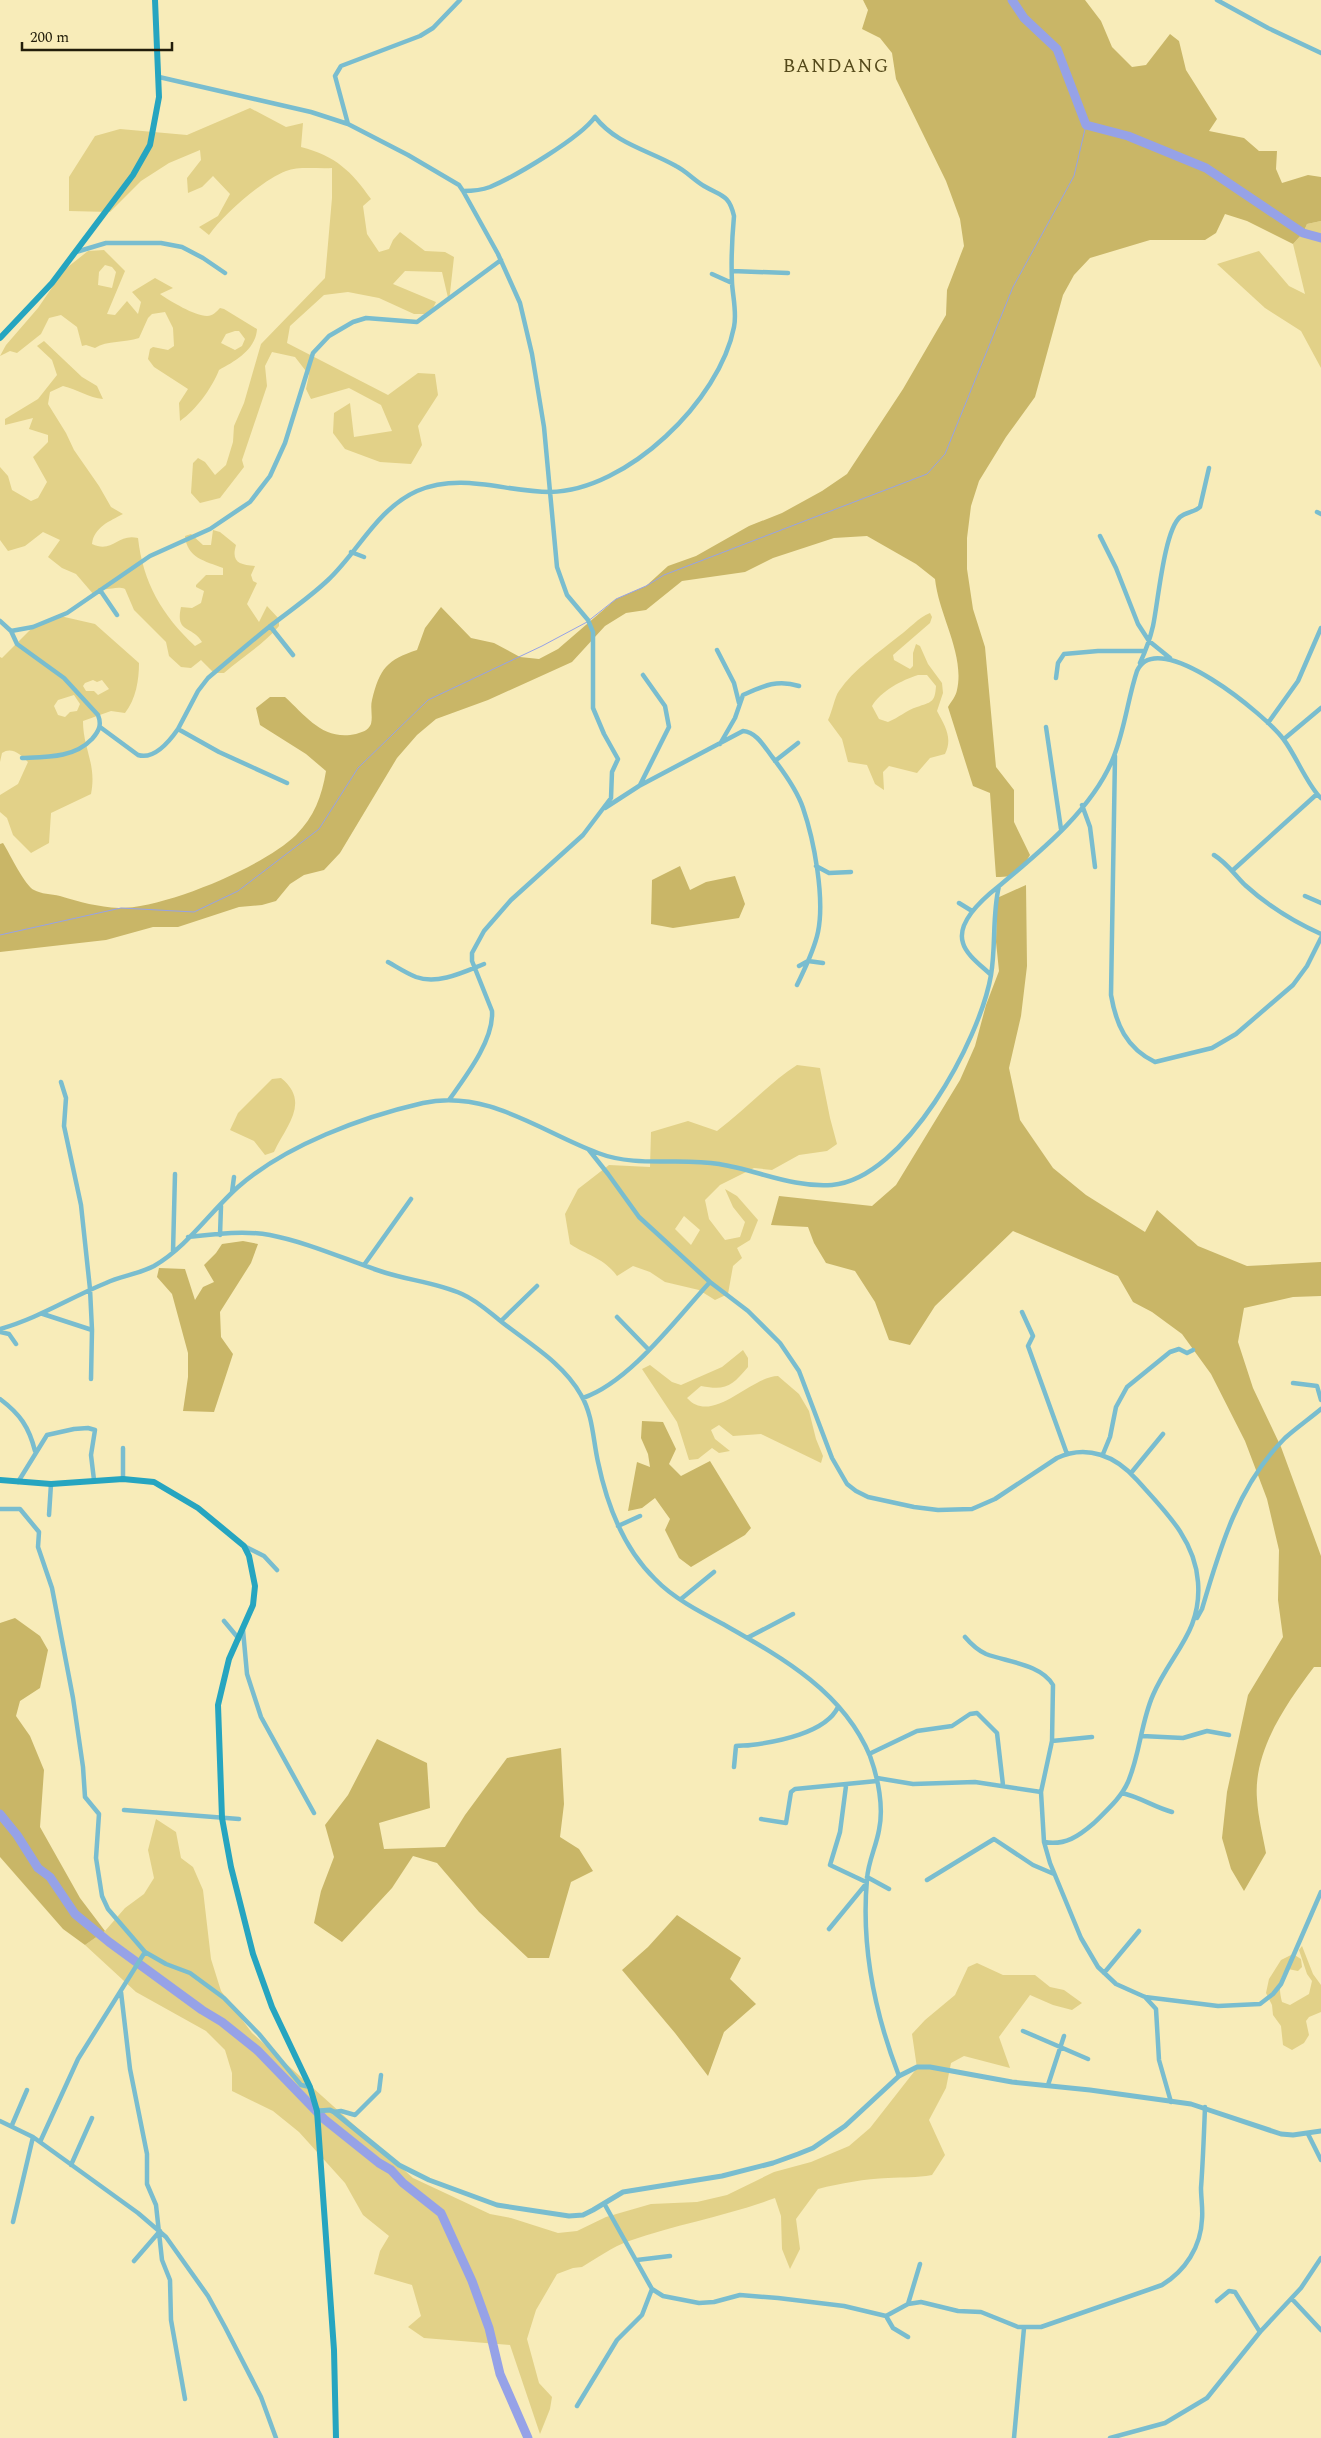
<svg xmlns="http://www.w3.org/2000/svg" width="1321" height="2438" font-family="Spectral,serif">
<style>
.green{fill:#e2d188;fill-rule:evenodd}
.forest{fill:#c9b667}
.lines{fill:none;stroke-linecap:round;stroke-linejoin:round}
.stream{stroke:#96a2e7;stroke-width:1}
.river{stroke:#96a2e7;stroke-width:9}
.minor{stroke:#79bdcf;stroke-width:4.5}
.tertiary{stroke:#79bdcf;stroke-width:5}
.secondary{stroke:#26a5c0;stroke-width:6}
.labels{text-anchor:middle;stroke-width:4;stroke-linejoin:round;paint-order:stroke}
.quarter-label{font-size:19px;letter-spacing:1px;fill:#54491a;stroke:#f8ecb9}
</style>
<rect width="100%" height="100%" fill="#f8ecb9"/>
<path class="green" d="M250,108L286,127L303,123L301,147C336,156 351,171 371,199L363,206L367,234L379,252L389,249L393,240L400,232L425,251L445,252L454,257L449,302L442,272L405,271L393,284L436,302L430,314H414L379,298L348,292L324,295L290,326L287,343L388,395L418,373L435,374L438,395L418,426L422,445L411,464L380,462L345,449L333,433L334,413L350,403L354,437L392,431L381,405L349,388L311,399L306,389L309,375L295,357L272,352L265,366L267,386L242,460L244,467L220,498L200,503L191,493L193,463L198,458L205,462L215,475L226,465L233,442L234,426L244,403L261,344L325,278L332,198V168C318,169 298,166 286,171C261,181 224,214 209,235L199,227L218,216L230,194L213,176L202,187L188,193L187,178L201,160L200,150L169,163L141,181L110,212L69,211V177L95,136L120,129L187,135Z
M1321,221V368L1301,331L1265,308L1217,264L1259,251L1289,286L1305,294L1293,244L1303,233L1307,224Z
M104,250L125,271L107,314L115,315L127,301L138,314L141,302L132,292L155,278L173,288L160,294C170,301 195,316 207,316C213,316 216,312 220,308L224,309L257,329C256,349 236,361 219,370C212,388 196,410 180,421L179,403L188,389L154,367L148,359L150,349L153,347L168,350L174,346L173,328L165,312L152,314L148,318L139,338C125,343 107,340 95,348L86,345L82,346L77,327L61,315L49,318L41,334L17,353L10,351L0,356L6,345L38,308L64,270L88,251ZM105,265L112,267L116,272L112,288L98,285L99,272ZM235,331H239L245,339L242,346L235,350L221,343L226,334Z
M44,341L82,377L97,386L103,399C89,398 77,389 63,386L50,392L48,404L66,433L74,450L99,486L111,507L123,514C110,521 94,527 92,544C113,554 117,533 138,538C143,583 162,615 195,646L202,642C192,625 175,634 181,607L192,608L201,603L204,591L196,587V585L206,575H223V568C205,561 187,558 185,536L191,534L203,545H211L213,530L220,532L236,545C231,562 239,565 255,566L251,575L253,581L257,583L247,604L259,622L267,606L279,619V626C263,645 242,657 224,673H214L201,660L191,668L181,667L169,656L166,642L134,610L125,589C117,586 111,590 103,589L94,595L76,574L62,568L48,557L60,540L43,532L25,546L8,551L0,540V467L8,476L12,490L31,501L38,498L47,482L33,457L48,442V435L29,429L33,418L5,425V419L38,399L57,375L52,360L37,346Z
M930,613L932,617L930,623L893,655L894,660L910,669L913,666V653L916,644L920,646L928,664L942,683L943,693L937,711C945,726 953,738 945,754L930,758L917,773L889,766L883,772L884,790L875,784L867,765L848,762L842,739L828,720C832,712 835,696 839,691C854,669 878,653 899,636C910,628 918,618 930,613ZM918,675H927L936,686C935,703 931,702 917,707C907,710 898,718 888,722L879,719L872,706C881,691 902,680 918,675Z
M60,616L95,624L139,663C139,680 136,699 125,713L111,711L83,721C83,749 97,764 91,794L51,813L49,843L31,853L13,835L7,818L0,812V795L18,784L28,762C21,755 12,746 2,753L0,762V657L2,658L33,627ZM93,680L97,682L102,680L109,689L98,695L94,691H86L83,686L85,683ZM74,695L80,704L77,711L70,712L65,717L58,715L54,706L58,700Z
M797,1065L820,1068L830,1118L837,1144L827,1151L799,1155L772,1170L754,1168L720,1185L705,1200L709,1219L725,1240L740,1237L745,1222L733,1207L725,1189L737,1196L758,1220L750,1240L737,1248L742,1258L733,1266L728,1294L715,1300L699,1290L665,1282L650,1272L633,1266L617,1276C603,1257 588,1256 570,1244L565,1214L578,1189L609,1165L650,1167L651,1132L688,1121L717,1131C745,1110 768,1084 797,1065ZM684,1216L700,1230L691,1245L675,1229Z
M281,1078C311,1102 286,1126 274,1152L265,1155L254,1141L230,1130L238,1113L272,1079Z
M743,1350L748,1358V1367C732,1386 726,1391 701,1386L687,1398C712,1426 751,1376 778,1376L799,1394L809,1411L816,1439L823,1456L821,1463L761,1434L733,1436L719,1425L711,1430L715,1439L730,1451L719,1453L712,1448L698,1459L689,1460L677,1422L642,1369L650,1365L672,1382L681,1385L722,1367Z
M156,1819L176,1832L181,1858L193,1867L203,1890L211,1959L221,1991L252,2033L413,2178L490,2214L511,2218L558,2233L577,2231L606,2217L651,2204L697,2202L727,2195L774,2172L811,2162L849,2146L870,2128L917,2068L912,2034L925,2020L955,1995L968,1967L977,1963L1003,1975H1035L1050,1987L1064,1990L1082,2003L1072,2010L1053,2005L1030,1995L999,2037L1010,2068L964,2056L951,2063L946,2088L929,2120L945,2155L932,2175C916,2178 904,2177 888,2178C865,2179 841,2183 818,2189L796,2219L800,2249L790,2269L782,2249L781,2216L775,2198C727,2216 677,2224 629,2241C612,2247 597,2258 582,2267L573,2268L557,2274L536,2310L527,2339L539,2383L552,2397L550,2409L540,2434L510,2345L424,2338L408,2327L421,2316L412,2285L374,2274L380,2251L389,2236L363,2215L345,2183L299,2132L273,2111L232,2091V2073L225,2050L206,2031L136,1992L85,1945L105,1931L125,1908L144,1894L154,1878L148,1850Z
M1302,1946L1313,1974L1321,1985V2012L1309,2017L1306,2021L1309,2035L1304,2043L1292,2050L1283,2045L1281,2026L1273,2015L1272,2005L1266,1993L1269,1979L1281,1960L1293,1954L1301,1959L1302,1967L1298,1971L1288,1969C1278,1976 1279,1991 1282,2002L1290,2005L1309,1994L1312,1981L1307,1974L1299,1950Z"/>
<path class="forest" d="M863,0H1085L1101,21L1112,47L1132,67L1146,65L1170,34L1179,41L1186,70L1217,119L1209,131L1244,138L1259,151H1277L1276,169L1282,183L1308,175L1321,177V221L1307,224L1303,233L1293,244L1247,221L1225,214L1216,233L1205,240H1150L1090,258L1074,275L1063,295L1035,397L1006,437L979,481L971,506L967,538V569L973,609L985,647L996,767L1014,790V822L1030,855C1020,872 1017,877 996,877L990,793L973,786L948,707C951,702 956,696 957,690C965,654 939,616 935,579L916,564L867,536L834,538L773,558L745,572L682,581L646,610L626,613L605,626L572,662L488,700L436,719L417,735L397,758L340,853L324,870L304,875L290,884L276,901L262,905L239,907L178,927H153L106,940L0,952V844L3,843C10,854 25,886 34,890C41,894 51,894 60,896C80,902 98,907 119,908C165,908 263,867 296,835C314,817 322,796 326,771L306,754L260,725L256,708L270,697H285C307,717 323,741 356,734C362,732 368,731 371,724C373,716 370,708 372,700C380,668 387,660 417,650L425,628L441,607L471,638L494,643L520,657L539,659L558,649L616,599L646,586L668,566L696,556L749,526L782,513L822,491L847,474L903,389L946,315L947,290L964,246L960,219L946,181L896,79L892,53L880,38L862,29L868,10Z
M680,866L690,890L706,882L735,876L745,904L739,918L673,928L651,924L652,880Z
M1026,885L1027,966L1021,1016L1009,1068L1020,1120L1053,1168L1086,1195L1145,1232L1157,1210L1198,1246L1247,1266L1321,1262V1296L1293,1297L1244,1308L1238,1342L1253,1388L1281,1447L1321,1556V1667H1314C1286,1704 1253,1751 1257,1799C1258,1817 1263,1836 1266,1853L1244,1891L1231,1869L1222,1838L1227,1792L1248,1695L1283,1637L1278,1600L1279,1550L1267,1499L1245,1441L1211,1374L1182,1334L1152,1312L1133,1302L1118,1276L1013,1231L935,1306L910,1345L889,1340L875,1302L855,1271L826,1263L814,1243L808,1227L771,1225L779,1196L872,1206L896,1185L960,1080L975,1046L986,1005L999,971L996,942L997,898Z
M243,1241L258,1244L251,1263L220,1312L221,1337L233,1354L214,1412L183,1411L188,1377V1353L172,1294L157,1277L159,1268L185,1269L195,1300L203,1287L214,1282L204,1265L216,1253L222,1244Z
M642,1421L663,1422L676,1449L669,1464L681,1476L710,1461L751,1528L745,1535L691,1567L679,1558L665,1530L670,1519L655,1498L642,1508L628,1511L637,1462L650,1467L648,1454L641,1438Z
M15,1618L40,1636L48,1650L40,1688L20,1701L16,1716L30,1736L44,1770L40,1827L80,1898L105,1931L85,1945L63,1929L0,1857V1623Z
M377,1739L427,1763L430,1808L379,1823L384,1849L445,1847L465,1815L507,1758L561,1748L564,1804L560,1837L579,1849L593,1871L571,1882L549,1958H528L479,1912L437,1863L413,1856L392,1888L342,1942L314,1923L321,1891L334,1857L325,1825L348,1795Z
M677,1915L741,1958L730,1979L756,2004L724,2032L708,2076L675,2033L622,1970L648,1947Z"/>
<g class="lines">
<path class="stream" d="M0,935L121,908L194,912L238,891L319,829L358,768L428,700L542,646L587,622L616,599L646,586L664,575L927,474L945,454L1013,287L1074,176L1086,125"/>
<path class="river" d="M1012,0L1024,18L1057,49L1086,125L1128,136L1206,168L1303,233L1321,238
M0,1814L17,1835L38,1868L50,1877L75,1914L109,1942L202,2010L222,2022L257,2050L324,2119L379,2163L391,2170L403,2183L441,2213L472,2281L489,2328L500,2374L528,2438"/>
<path class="minor" d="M1217,0L1268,28L1321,53
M159,77L311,112L348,124L408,155L459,185L463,191L498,254L520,303L532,354L544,427L557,567L567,595L588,620L593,632V708L604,734L618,759L612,772L611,798L583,835L511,900L484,931L472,953V961L492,1011C494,1040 466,1076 449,1100
M348,124L335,76L341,66L420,36L433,28L460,0
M76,252L106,243H161L182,247L203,258L225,273
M732,271L788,273
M712,274L732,283
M1317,512L1321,514
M1100,536L1116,568L1138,624L1149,641L1170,658
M351,552L364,557
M100,590L117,615
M0,621L11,631L17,644L64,678L98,715C102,725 99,731 92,739C74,758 47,757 22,758
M270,626L293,655
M11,631L33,627L67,613L150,556L210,529L250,502L270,476L285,443L313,353L329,336L353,322L366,318L417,322L501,260
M717,650L734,683L739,703
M1140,663C1146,650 1150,639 1153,626C1158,603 1164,531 1180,517C1186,512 1195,512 1200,507L1209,468
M1056,678L1058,663L1064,654L1098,651H1145
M1268,723L1298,681L1321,628
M100,727L138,755C154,760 169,742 178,729L219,752L287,783
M1046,727L1061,829
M178,729L198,691L208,678C228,661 248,644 269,627C288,612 309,598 328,580C358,552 377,509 417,491C462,472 505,492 550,492C627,491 720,400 734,327C737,313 733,298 732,283C731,261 732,238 734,216C729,194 721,196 704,186C694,180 686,171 676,166C648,150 616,144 595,117C580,138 516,176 490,187C482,190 473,191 463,191
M1284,739L1321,708
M720,744L735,718L743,695C763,686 777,679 799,686
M1115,756L1111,995C1116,1024 1126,1048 1155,1062L1212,1048L1236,1034L1293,985L1307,966L1321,938
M775,761L798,743
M640,785L669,727L665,706L643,675
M1082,805L1090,827L1095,867
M605,808L639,786L743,731C757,732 765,748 773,758C783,771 798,793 803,808C814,840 825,898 818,932C814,951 805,968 797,985
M1214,855C1227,863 1234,874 1245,885C1267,905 1294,922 1321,934
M816,866L829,873L851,872
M1232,871L1317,794
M1305,896L1321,903
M959,903L972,911
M388,962C397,967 406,973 416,977C438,985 464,972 484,964
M799,966L808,961L823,963
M991,975C983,967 966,955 963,943C956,922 985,897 999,886
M61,1082L66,1098L64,1126L81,1205L90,1289L92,1330L91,1379
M589,1150L608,1174L639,1217L710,1282L748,1311L780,1343L799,1371L832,1458L847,1484L856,1491L868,1497L914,1507L938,1510L972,1509L995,1499L1057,1458C1087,1444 1116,1456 1137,1480C1164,1510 1195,1539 1198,1582C1202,1632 1171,1653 1153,1695C1141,1722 1140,1754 1128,1782C1121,1798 1107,1810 1094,1823C1079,1836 1065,1846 1044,1842
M232,1192L234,1177
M220,1235L221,1206
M188,1237C214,1234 244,1230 270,1235C306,1242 342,1258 377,1270C405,1280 435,1282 462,1294C478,1301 490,1313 503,1323C530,1344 564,1364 581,1395C593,1415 593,1440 598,1462C607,1505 623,1548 655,1579C673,1598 700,1612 723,1624C781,1657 843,1691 870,1756C878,1778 884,1807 879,1830C876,1847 868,1862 867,1879C861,1946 875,2014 899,2076
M173,1252L175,1174
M364,1265L411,1199
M1022,1312L1033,1336L1028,1346L1067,1454
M43,1314L92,1330
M617,1317L648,1349
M501,1321L537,1286
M0,1329C39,1318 69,1298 106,1283C121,1276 139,1274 154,1266C187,1247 210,1212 238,1187C286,1145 362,1117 423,1103C488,1089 541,1132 598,1153C637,1168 679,1157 719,1164C757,1170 793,1188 832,1185C905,1179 980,1040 991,975C996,946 992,915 999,886C1041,851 1094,808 1114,756C1125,728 1128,698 1137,671C1157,625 1267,716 1284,740C1295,754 1309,788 1321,798
M0,1332L9,1334L16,1344
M1293,1383L1317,1386L1321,1400
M583,1398C630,1382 676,1319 710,1282
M0,1399C20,1414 29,1427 35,1451
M123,1448V1479
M1103,1454L1110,1437L1116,1407L1127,1387L1170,1352L1179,1349L1187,1353L1193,1350
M1131,1473L1163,1434
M18,1482L47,1435L74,1429L88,1428L95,1430L91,1455L94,1480
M0,1509H20L39,1532L38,1547L52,1588L73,1698L83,1767L85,1797L99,1814L96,1858L102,1896L108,1909L145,1952L166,1964L190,1973L224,1998L259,2034L301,2085L310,2087
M49,1515L51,1484
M618,1526L640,1516
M244,1546L264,1556L277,1570
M681,1599L714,1572
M1197,1618L1202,1609C1220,1548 1238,1485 1285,1438C1296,1428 1309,1419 1321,1409
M224,1621L239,1639
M243,1630L247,1674L261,1717L314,1813
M965,1637C971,1644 977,1650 986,1654C1007,1662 1041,1664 1053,1685L1052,1741L1041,1792L1044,1842L1050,1863L1081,1938L1098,1967L1116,1984L1145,1997L1218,2006L1260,2004L1273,1994L1281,1984L1321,1892
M747,1638L793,1614
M1142,1736L1183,1738L1207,1731L1229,1735
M1052,1741L1092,1737
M869,1754L917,1731L952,1726L970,1714L977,1713L997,1733L1003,1785
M734,1767L736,1746C740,1745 746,1746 751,1745C776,1742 826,1733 838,1707
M877,1778L913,1784L975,1782L1041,1792
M846,1786L840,1832L830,1865L866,1882
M1122,1793C1140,1797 1154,1807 1172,1812
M124,1810L239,1819
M761,1819L786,1823L791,1792L795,1789L877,1781
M867,1877L889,1889
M927,1880L994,1839L1033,1865L1054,1874
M829,1929L866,1884
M1104,1973L1139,1931
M121,1992L130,2069L147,2154V2184L156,2205L162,2260L170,2280L171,2320L185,2399
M1145,1997L1156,2009L1159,2060L1171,2102
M1023,2031L1088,2059
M1048,2085L1064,2036
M334,2112L341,2111L355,2115L379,2091L381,2075
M0,2121L33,2137L138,2213L166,2237L208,2296L225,2327L261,2397L276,2438
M12,2125L27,2090
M1308,2134L1321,2160
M40,2142L78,2059L145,1952
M71,2165L92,2118
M605,2205L652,2289L663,2296L699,2303L714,2302L740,2295L778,2298L844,2306L886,2316L908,2304L921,2302L958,2311L981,2312L1018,2327H1041L1162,2285C1185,2271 1201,2247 1202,2219C1203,2209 1201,2198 1201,2188C1203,2161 1204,2134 1205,2107
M13,2222L33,2137
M637,2260L670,2256
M134,2261L160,2231
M1292,2299L1321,2330
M1217,2301L1229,2291L1235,2292L1260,2332
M908,2304L920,2264
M886,2316L893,2328L908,2337
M577,2406L617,2340L642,2315L652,2289
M1014,2438L1024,2328
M1110,2438L1165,2423L1207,2398L1260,2332L1301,2288L1321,2258"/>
<path class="tertiary" d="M317,2111L330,2110L334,2112L399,2165L429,2180L497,2205L569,2216L583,2215L593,2210L623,2192L722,2176L773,2163L798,2154L813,2148L845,2126L899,2076L917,2067H930L1012,2082L1090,2090L1191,2104L1281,2134L1293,2135L1321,2131"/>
<path class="secondary" d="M0,338L52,283L133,175L150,145L159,97L155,0
M0,1480L51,1484L123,1479L154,1482L198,1508L244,1546L249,1556L255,1586L253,1605L229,1659L218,1705L222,1818L231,1867L253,1954L272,2007L310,2087L317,2111L334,2350L336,2438"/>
</g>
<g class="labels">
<g class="quarter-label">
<text x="836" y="72">BANDANG</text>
</g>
</g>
<path d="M22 42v8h150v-8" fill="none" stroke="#221d0a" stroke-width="2.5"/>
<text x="30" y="42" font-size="15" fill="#221d0a" stroke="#f8ecb9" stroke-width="4" paint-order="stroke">200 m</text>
</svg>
